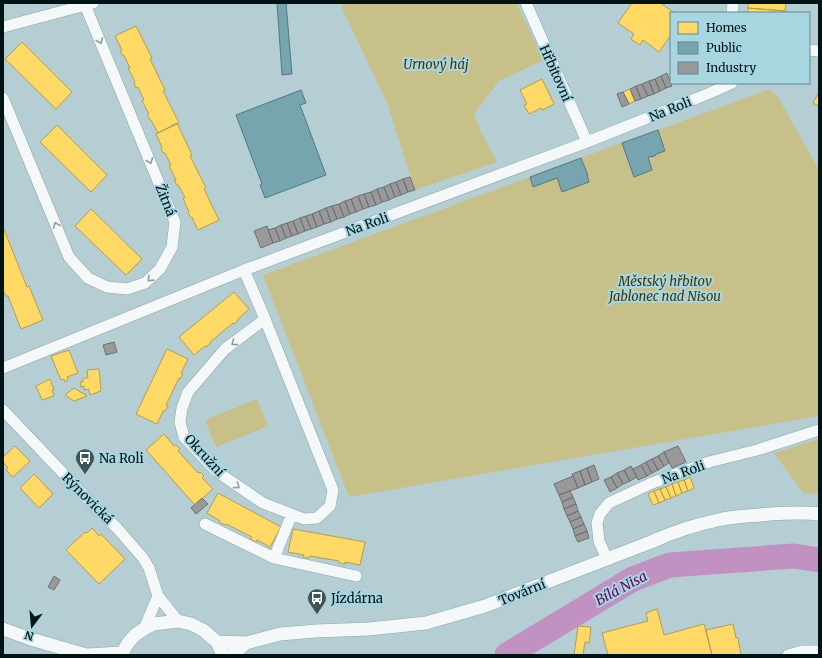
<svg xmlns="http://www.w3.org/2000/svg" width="822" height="658" font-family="Merriweather,serif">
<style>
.green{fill:#c7c189}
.homes{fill:#ffd966;stroke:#b39e4e}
.public{fill:#76a5af;stroke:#537981}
.industry{fill:#999;stroke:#6c7172}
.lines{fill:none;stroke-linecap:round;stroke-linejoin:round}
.river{stroke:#c191c2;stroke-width:25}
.minor-casing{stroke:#8fa4a8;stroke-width:12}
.tertiary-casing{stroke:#8fa4a8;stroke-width:14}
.minor{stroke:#f4f8f9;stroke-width:11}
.tertiary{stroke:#f4f8f9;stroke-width:13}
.oneway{stroke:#939c9e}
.labels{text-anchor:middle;stroke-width:4;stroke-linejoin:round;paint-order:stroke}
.park-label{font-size:13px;font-style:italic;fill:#433606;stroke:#a7d6e1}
.street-label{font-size:13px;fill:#021316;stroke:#a7d6e1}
.poi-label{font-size:13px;fill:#021316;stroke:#a7d6e1;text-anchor:start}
.water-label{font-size:14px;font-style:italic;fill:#68005f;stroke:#a7d6e1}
</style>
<rect width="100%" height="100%" fill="#b4ced4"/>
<path class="green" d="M343,3H516L544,60L499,81L474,114L481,132L497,162L415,190L387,103L342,8Z
M770,89L778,97L819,170V416L349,497L263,275L530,177L623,142L658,130Z
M257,399L268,426L216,447L205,420Z
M819,439V494L803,493L774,453Z"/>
<path class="homes" d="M632,3H660L675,13H671V35L659,52L643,40L640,45L631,39L634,34L618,23Z
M748,3H786L785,11L748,8Z
M748,8L785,11V13H748Z
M136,26L152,58L150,59L165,90L163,91L179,123L158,133L151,120H150L147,115L149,114L142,101L144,100L138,87L136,88L134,83L135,82L128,68H130L124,55L123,56L120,51L122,50L115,36Z
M22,42L72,92L56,109L5,59Z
M542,79L554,104L542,110L541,108L529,114L524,105L527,104L520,90Z
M630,89L635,101L629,104L623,92Z
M819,92V106L813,103Z
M177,123L192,155L190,156L206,188L204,189L219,220L198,230L192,217L191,218L188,213L189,212L183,198L185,197L178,185H177L174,180H176L169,166L171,165L165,153H163L161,148L162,147L156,134Z
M57,125L107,175L91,192L40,142Z
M91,209L142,259L126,275L75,226Z
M3,227L27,287L29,286L43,320L21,329L8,296H6L3,290Z
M234,292L249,309L238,319V320L234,324L233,323L210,342L211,343L206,347L205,346L194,355L179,337Z
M167,349L188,359L181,373L183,374L180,379L179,378L166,405L168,406L165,411H163L157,424L136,414Z
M69,350L78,373L67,377L68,380L65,382L64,379L61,380L51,356Z
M99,369L101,391L90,395L89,389L84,390V386L81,387L80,382H83V378H88L87,370Z
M50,379L54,390H52L54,396L42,400L36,386Z
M74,388L87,396L74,401L65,395Z
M164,434L174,446L176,445L180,449L178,451L198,473L200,472L204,476L202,478L213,489L195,505L146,450Z
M15,446L30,461L13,477L6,470L8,468L3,462V457Z
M34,474L53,494L39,508L20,488Z
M690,477L694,488L688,491L684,480Z
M684,480L688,491L682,493L678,482Z
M678,482L682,493L676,496L672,484Z
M672,484L676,496L671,498L666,487Z
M666,487L671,498L665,500L660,489Z
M660,489L665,500L659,503L654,491Z
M654,491L659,503L653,505L648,494Z
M218,493L281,527L270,547L257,540L256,542L250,539L252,537L226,524L225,525L219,522L220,521L207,513Z
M92,528L99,536L101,534L125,559L99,584L66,550L85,532L87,533Z
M293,529L365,542L360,565L345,562V564L339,563V561L310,556L309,558L303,557L304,555L288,552Z
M657,609L664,635L704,624L712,655H608L602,633L648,621L646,613Z
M733,624L736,638H738L741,655H712L706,630Z
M578,626L591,627L589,643L585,642L583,655H574Z"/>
<path class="public" d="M277,3H286L292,74L282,75Z
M301,90L306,103L300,105L326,175L265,198L260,185L262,184L236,115Z
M658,130L665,151L656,154L655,156L650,157H648L652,170L634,177L622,143Z
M581,158L588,175H587L589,182L562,192L557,178L533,187L530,177Z"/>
<path class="industry" d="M667,73L672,86L666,88L661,76Z
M661,76L666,88L660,91L655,79Z
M655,79L660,91L654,94L649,81Z
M649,81L654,94L648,96L642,84Z
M642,84L648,96L641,99L636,86Z
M636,86L641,99L635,101L630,89Z
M623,92L629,104L622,107L617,94Z
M410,177L415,190L408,192L403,179Z
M403,179L408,192L401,195L396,182Z
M396,182L401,195L395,197L390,184Z
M390,184L395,197L389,200L384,187Z
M384,187L389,200L382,202L377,189Z
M377,189L382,202L376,205L371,192Z
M371,192L376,205L369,207L364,194Z
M364,194L369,207L363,209L358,196Z
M358,196L363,209L356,212L351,199Z
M351,199L356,212L350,214L345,201Z
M345,201L350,214L344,217L339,204Z
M339,204L344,217L337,219L332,206Z
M332,206L337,219L331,222L326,208Z
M326,208L331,222L324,224L319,211Z
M319,211L324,224L317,227L312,214Z
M312,214L317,227L311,229L306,216Z
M306,216L311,229L305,231L300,218Z
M300,218L305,231L298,234L293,221Z
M293,221L298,234L292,236L287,223Z
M287,223L292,236L286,238L281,225Z
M281,225L286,238L280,241L275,228Z
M267,226L273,243L261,248L254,231Z
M275,228L280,241L273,243L268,230Z
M114,342L117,352L106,355L103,345Z
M678,446L686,462L672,468L664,452Z
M664,452L669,463L664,466L658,456Z
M658,456L664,466L658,470L652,459Z
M652,459L658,470L652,473L646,462Z
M646,462L652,473L647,476L641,465Z
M594,465L599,479L592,482L587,468Z
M641,465L647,476L638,480L633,469Z
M631,466L637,477L630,481L624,470Z
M587,468L592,482L585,485L580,471Z
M624,470L630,481L623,484L617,473Z
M580,471L585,485L578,488L572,474Z
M617,473L623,484L617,488L611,477Z
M573,476L578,488L559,495L554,484Z
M611,477L617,488L610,492L604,480Z
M570,491L573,497L562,502L559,495Z
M573,497L576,504L564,509L562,502Z
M202,498L208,504L196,514L191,508Z
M576,504L578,511L567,516L564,509Z
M578,511L581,517L570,522L567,516Z
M581,517L584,524L573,529L570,522Z
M584,524L587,531L575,536L573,529Z
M587,531L589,538L578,542L575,536Z
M54,576L60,580L54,590L48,587Z"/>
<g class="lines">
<path class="river" d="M507,655L633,579L670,565L794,556L819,560"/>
<g class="minor-casing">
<path id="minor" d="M526,3L587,142
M732,13L733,3
M3,27L93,3
M809,50L819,51
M3,98L69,257L88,278L107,287L127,289L145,283L160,269L172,247L175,222L85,5
M244,270L265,319L333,490L330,506L317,518L304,519L263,503L216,471L184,437L180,422L182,408L188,392L225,349L265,319
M3,368L244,270L587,142L710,93L732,83
M3,410L99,511L117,528L143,558L149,568L158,596L178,621
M205,524L274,558L356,576
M274,558L292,514
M607,559L599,541L597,523L600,514L609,503L652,483L709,462L757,450L819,430
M144,629L158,596
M788,655L802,651H819"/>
</g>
<g class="tertiary-casing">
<path id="tertiary" d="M3,629L31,639L86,655
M217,642L246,643L280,634L316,631L369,629L426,623L485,606L651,542C673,532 694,525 718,520C735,516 753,516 770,514C786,513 803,512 819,514
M86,655L122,653
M121,655L128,643L135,635L144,629L154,624L178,621L191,624L203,630L217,642L223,655
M232,655L246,643"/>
</g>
<use href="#minor" class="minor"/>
<use href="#tertiary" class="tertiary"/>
</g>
<defs><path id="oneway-chevron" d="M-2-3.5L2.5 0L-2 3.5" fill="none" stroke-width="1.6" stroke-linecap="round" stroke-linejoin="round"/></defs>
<g class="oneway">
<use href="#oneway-chevron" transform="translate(100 41) rotate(68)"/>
<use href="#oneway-chevron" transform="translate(150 161) rotate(68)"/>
<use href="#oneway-chevron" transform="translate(56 225) rotate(-112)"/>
<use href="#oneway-chevron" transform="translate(150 279) rotate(136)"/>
<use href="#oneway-chevron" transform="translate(234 343) rotate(143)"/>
<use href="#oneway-chevron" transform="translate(237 486) rotate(34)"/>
</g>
<defs>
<g id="bus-pin" transform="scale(1)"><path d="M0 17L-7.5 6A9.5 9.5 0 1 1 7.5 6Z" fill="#405458" stroke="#a7d6e1"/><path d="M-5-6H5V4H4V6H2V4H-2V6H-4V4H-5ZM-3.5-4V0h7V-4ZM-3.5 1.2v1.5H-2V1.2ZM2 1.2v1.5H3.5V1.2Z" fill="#fff"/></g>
</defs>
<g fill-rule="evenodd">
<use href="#bus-pin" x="85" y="458"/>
<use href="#bus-pin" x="317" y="598"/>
</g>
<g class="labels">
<g class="park-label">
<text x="436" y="69">Urnový háj</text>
<text x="665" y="286">Městský hřbitov<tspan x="665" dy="15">Jablonec nad Nisou</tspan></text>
</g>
<g class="street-label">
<text transform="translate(556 73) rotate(66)" y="5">Hřbitovní</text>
<text transform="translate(670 109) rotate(-22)" y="5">Na Roli</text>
<text transform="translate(166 200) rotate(68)" y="5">Žitná</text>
<text transform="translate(367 224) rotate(-20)" y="5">Na Roli</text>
<text transform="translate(205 455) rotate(47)" y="5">Okružní</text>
<text transform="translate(683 472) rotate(-20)" y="5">Na Roli</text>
<text transform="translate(88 498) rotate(45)" y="5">Rýnovická</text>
<text transform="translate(522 592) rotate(-22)" y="5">Tovární</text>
</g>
<g class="poi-label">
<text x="99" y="463">Na Roli</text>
<text x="331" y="603">Jízdárna</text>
</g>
<g class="water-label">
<text transform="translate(621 588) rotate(-28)" y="5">Bílá Nisa</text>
</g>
</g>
<rect width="822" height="658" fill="none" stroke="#021316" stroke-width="8"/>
<rect x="670" y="12" width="140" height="72" fill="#a7d6e1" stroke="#658890"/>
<rect x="678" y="22" width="20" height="12" fill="#ffd966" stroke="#658890"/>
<text x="706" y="32" font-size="12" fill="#021316">Homes</text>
<rect x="678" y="42" width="20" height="12" fill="#76a5af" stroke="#658890"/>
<text x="706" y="52" font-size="12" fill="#021316">Public</text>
<rect x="678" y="62" width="20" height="12" fill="#999999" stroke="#658890"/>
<text x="706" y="72" font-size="12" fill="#021316">Industry</text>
<g transform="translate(32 626) rotate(196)" stroke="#a7d6e1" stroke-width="3" paint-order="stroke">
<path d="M0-3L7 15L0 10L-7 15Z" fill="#021316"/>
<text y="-6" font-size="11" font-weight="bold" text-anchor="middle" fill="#021316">N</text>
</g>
</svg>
